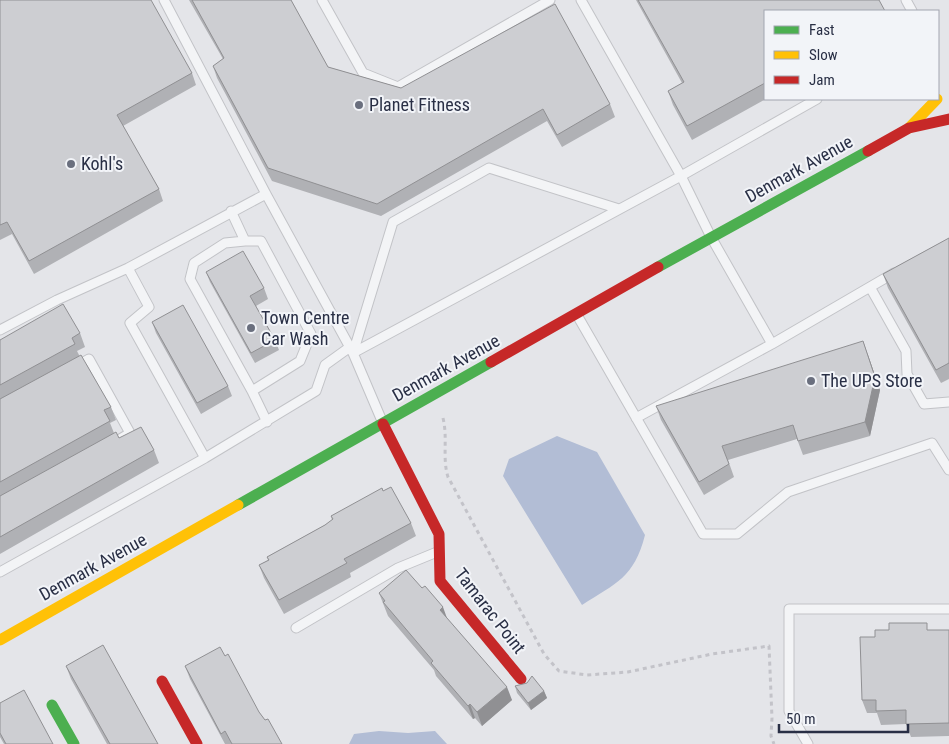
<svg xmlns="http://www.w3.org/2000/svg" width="949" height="744" font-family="'Roboto Condensed',sans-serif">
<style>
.water{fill:#b2bdd5}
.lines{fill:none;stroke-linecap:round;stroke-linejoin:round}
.lane-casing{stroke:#c2c3c7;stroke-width:11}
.path{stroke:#c3c3c9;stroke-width:3;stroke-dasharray:4 4;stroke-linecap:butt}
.lane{stroke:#f3f4f6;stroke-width:9}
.fast{stroke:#4caf50;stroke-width:11}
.slow{stroke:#ffc107;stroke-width:11}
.jam{stroke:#c62828;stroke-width:11}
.wall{fill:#b0b1b5}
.shaded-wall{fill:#909093}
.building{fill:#cdced2;stroke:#909093}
.poi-dot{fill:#6a6f7e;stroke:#f2f4f8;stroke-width:2}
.labels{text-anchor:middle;stroke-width:4;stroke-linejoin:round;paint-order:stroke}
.poi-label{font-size:18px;fill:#292f45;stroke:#f2f4f8;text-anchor:start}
.street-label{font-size:18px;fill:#292f45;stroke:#f2f4f8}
</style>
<rect width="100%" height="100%" fill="#e4e5e9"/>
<path class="water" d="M557,436L597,452L645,535C634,578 616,583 582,605L503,476L509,459Z
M379,731L408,733L435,731L447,744H349L354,734Z"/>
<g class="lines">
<g class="lane-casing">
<path id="lane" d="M164,0L266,194L353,353L382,421
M322,0L363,73L398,87L550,0
M581,0L681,176L711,237L772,344L894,273
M906,0L912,11
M231,211L245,241H261L311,334L300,361L252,391L267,422
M245,241L225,243L194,263L190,279L252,391
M128,268L149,307L130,323L205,458L316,391L325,365L350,347
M870,287L906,351L907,374L924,404L949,402
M577,315L703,534H737L788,492L932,443L949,470
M0,330L57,300L128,268L266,194
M353,353L681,176L817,99
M353,353L393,222L489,168L619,209
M75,367L89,359L130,433L120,439
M636,418L772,344
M0,572L205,458
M296,628L398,568L437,552
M808,744L789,711V609H949"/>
</g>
<path class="path" d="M443,418C448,438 442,458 448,477L544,654L559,671L587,675L628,672L712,654L769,646L772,718L771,736L774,744"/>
<use href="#lane" class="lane"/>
<path class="fast" d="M658,267L868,151
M238,505L491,362
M52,705L74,744"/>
<path class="slow" d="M909,128L937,99
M0,640L238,505"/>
<path class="jam" d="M868,151L909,128L949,119
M491,362L658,267
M383,424L439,534L440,581L521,679
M162,681L197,744"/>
</g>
<path class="wall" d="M0,0L192,73L196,85L123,126L159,189L163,201L34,274L12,234L0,240Z
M189,0H291L328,67L401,88L610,104L615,117L562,147L547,121L381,216L272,181L217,78L213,66L223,59Z
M636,0H879L765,11V99H766L692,140L673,105L668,91L682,83Z
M949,238V379L941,383L888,288L883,274Z
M206,272L264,288L268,299L256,306L275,340L279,350L255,363L210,282Z
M152,322L228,386L232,396L201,414L156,333Z
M80,333L85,347L77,351L79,355L111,407L116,420L110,423L114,433L119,438L154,450L159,463L0,554V340Z
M868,355L880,390L870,436L803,455L797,439L728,460L734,477L704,495L661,420L656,406Z
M383,491L411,523L416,536L350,573L351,577L284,614L264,578L259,565L268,560L267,557L325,525L332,520L331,516Z
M379,593L446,617L512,700L482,726L475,718L473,719L436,676L434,670L388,616Z
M930,630H949V736L911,737L906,724L881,725L877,713H867L862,700L875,637Z
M66,666L158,744H107L71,679Z
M185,666L259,712L282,744H225L190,679Z
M515,686L544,691L547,698L531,710L517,693Z
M0,703L53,744H4L0,737Z"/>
<path class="shaded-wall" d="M863,341L880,390L870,436L865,422Z
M443,607L448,621L440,610Z
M507,687L512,700L482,726L477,712Z
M544,691L547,698L531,710L528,703Z
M470,704L475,718L473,719L468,706Z"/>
<path class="building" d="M0,0H151L192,73L117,115L159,189L29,261L7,222L0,225Z
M192,0H291L328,67L401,88L555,4L610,104L557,135L543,109L377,204L268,168L213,66L224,58Z
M638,0H879L885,11H765V83L687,126L668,91L684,82Z
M949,238V363L936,370L883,274Z
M243,251L264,288L250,296L275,340L251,353L206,272Z
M63,304L80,333L72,338L75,344L0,385V340Z
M183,305L228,386L197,403L152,322Z
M863,341L875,377L865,422L798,441L793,425L722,446L729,464L699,482L656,406Z
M81,355L111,407L104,410L110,421L0,482V399Z
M141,427L154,450L0,537V496L116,432L119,438Z
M391,487L411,523L344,559L347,563L279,600L259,565L269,560L267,557L325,525L333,519L331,516L382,488L383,491Z
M406,570L422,588L425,586L443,607L440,610L507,687L477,712L470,704L468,706L431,663L433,661L383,602L385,601L379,593Z
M889,623H927V630H949V723L906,724V710L876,711V700H862L860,637H875V630H889Z
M103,645L158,744H110L66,666Z
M220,647L225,656L228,654L259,712L265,720L268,719L282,744H232L225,731L221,734L185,666Z
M532,676L544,691L528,703L515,686L527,683Z
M24,690L53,744H6L0,733V703Z"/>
<g class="poi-dot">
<circle cx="359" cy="105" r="5"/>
<circle cx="71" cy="164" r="5"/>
<circle cx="251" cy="328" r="5"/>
<circle cx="811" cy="381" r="5"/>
</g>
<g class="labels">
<g class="poi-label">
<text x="369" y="111">Planet Fitness</text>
<text x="81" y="170">Kohl's</text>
<text x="261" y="324">Town Centre<tspan x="261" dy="21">Car Wash</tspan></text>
<text x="821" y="387">The UPS Store</text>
</g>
<g class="street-label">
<text transform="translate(799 169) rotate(-29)" y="6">Denmark Avenue</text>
<text transform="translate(446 368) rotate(-29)" y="6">Denmark Avenue</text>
<text transform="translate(93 567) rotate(-29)" y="6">Denmark Avenue</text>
<text transform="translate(490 611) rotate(52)" y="6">Tamarac Point</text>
</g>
</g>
<rect x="764" y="10" width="175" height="90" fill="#f2f4f8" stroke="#a2a5b0"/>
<rect x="774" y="26" width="25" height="8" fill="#4caf50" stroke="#a2a5b0"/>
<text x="809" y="35" font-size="15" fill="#292f45">Fast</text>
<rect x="774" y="51" width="25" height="8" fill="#ffc107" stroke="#a2a5b0"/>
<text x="809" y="60" font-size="15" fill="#292f45">Slow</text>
<rect x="774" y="76" width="25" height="8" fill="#c62828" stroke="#a2a5b0"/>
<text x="809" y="85" font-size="15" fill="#292f45">Jam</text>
<path d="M779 724v8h129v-8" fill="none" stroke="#292f45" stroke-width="2.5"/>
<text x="786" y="724" font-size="15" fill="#292f45" stroke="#f2f4f8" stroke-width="4" paint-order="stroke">50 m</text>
</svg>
